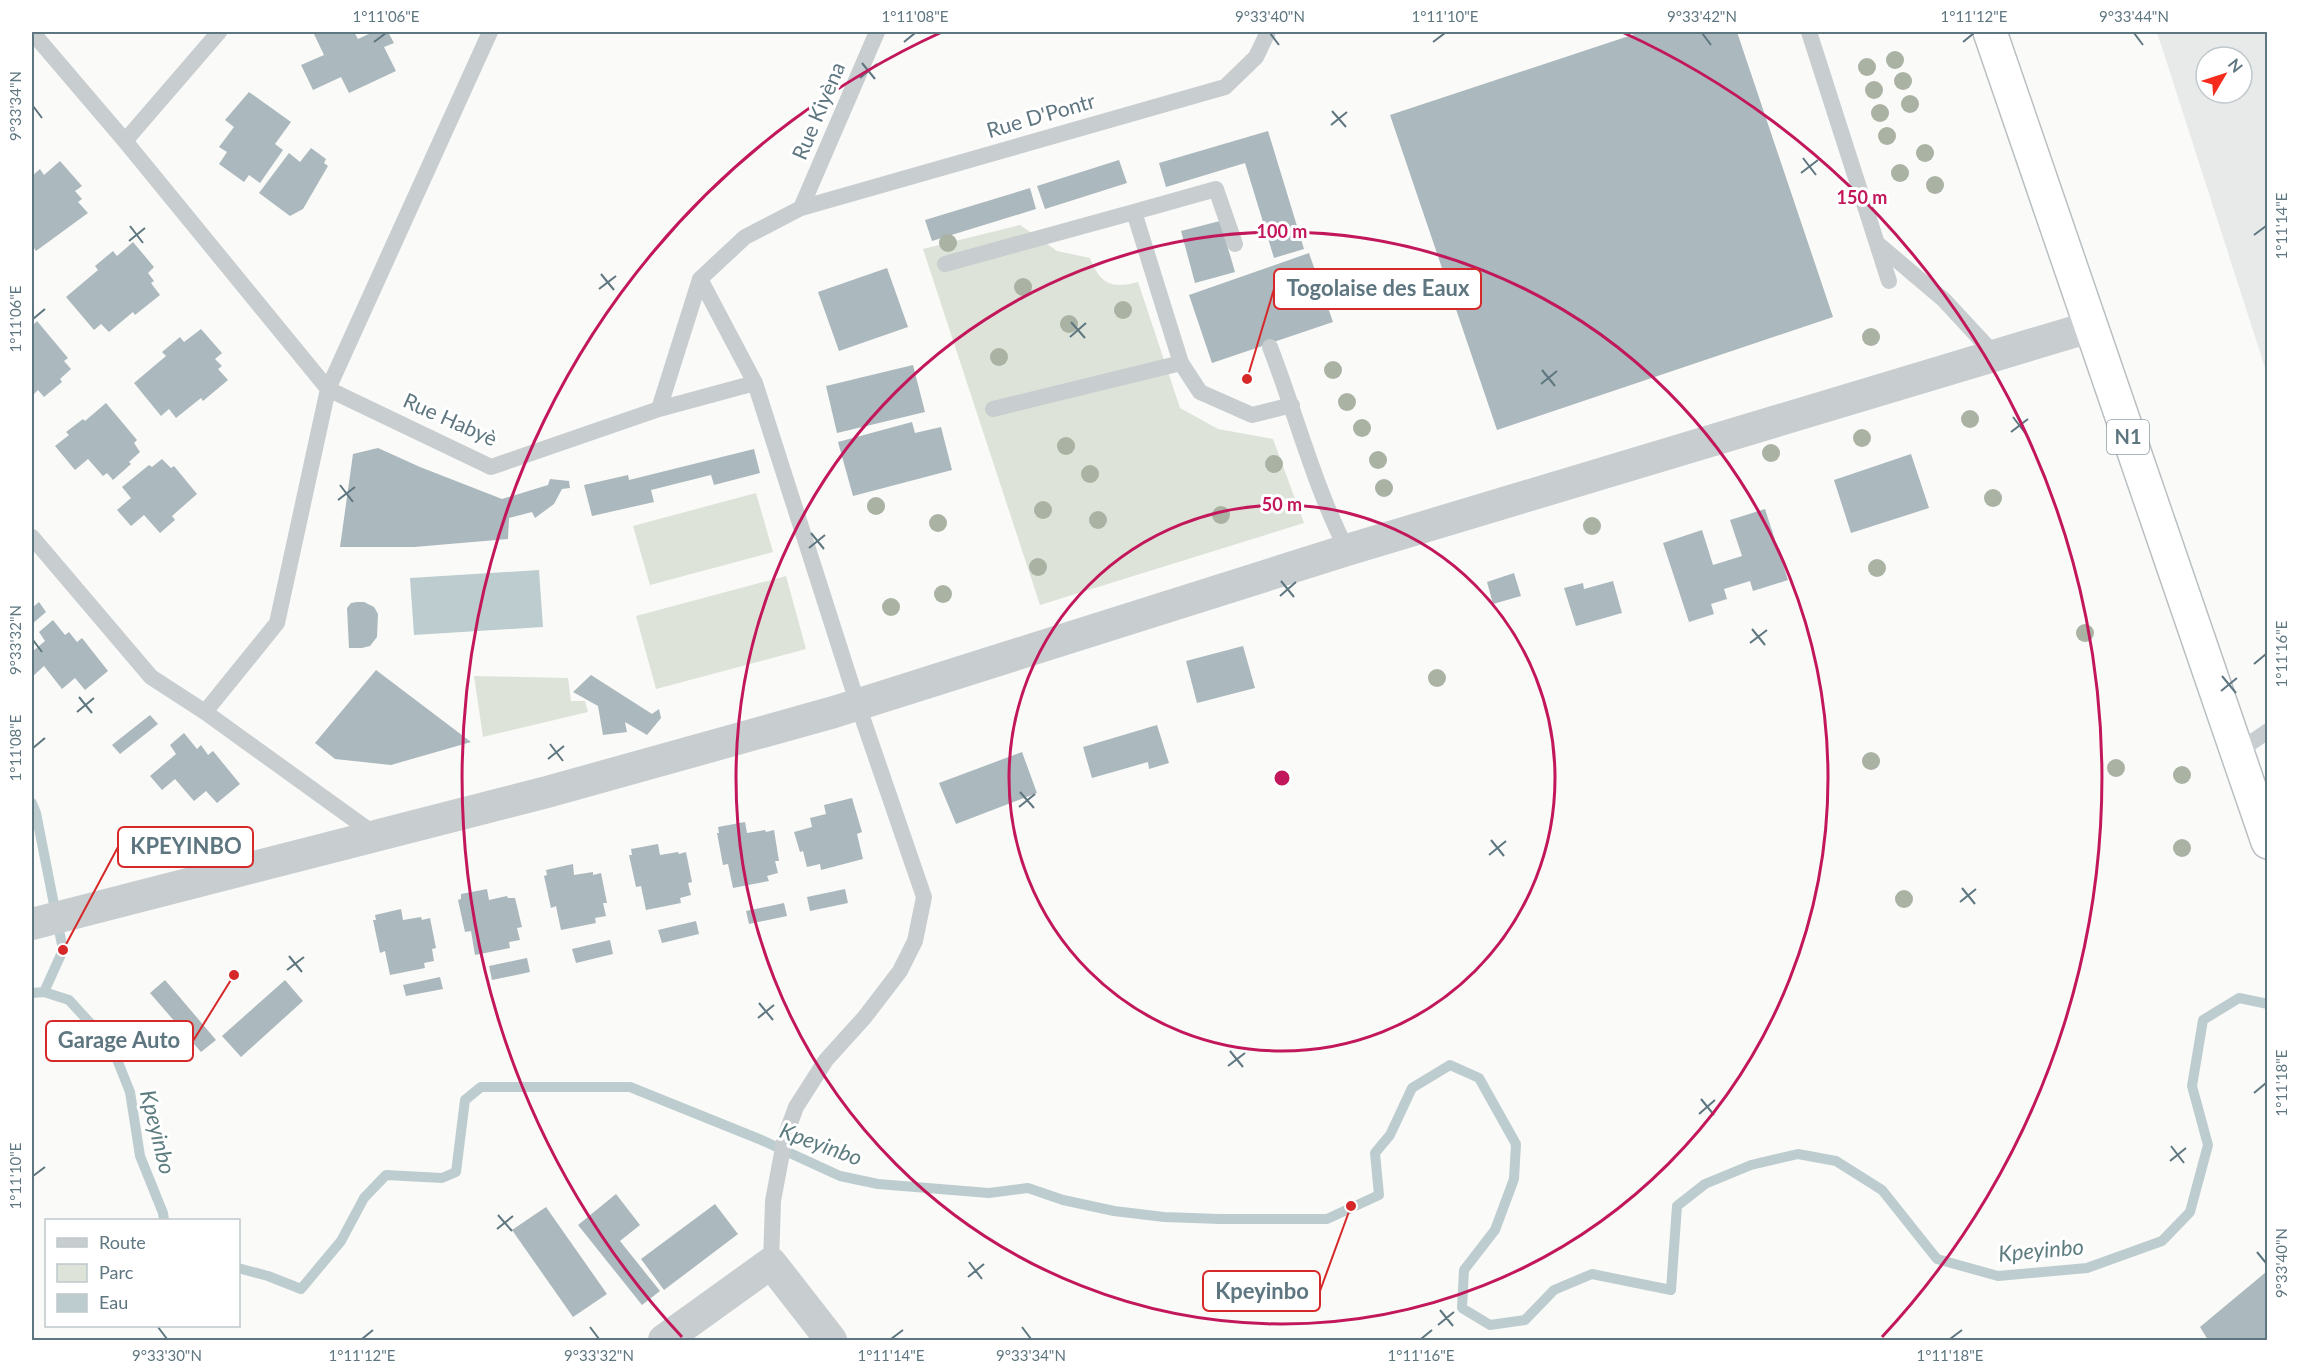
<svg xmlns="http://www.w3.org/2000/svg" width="2299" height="1372" font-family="Lato,sans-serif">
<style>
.built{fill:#e8eae9;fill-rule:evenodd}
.green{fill:#dde3d8}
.water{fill:#bdcdcf}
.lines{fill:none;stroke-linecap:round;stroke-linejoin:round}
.stream{stroke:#bdcdcf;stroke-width:10}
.building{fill:#abb8bd}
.highway-casing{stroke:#babfc2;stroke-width:36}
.lane{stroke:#c8cdd0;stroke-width:16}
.street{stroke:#c8cdd0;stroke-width:32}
.highway{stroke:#fff;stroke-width:33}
.tree{fill:#a9b2a3}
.ticks{fill:none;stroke:#5e7680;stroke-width:2}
.ring{fill:none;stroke:#c2185b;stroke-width:3}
.labels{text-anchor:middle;stroke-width:6;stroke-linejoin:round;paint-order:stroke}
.shield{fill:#fff;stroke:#8e9fa6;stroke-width:1.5}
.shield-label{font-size:20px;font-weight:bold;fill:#5e7680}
.street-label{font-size:21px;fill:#5e7680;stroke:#fff}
.water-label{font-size:22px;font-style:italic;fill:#5d7c7f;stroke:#fff}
.centre{fill:#c2185b;stroke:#fff;stroke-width:3}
.ring-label{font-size:18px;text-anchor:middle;font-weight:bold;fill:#c2185b;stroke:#fff;stroke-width:6;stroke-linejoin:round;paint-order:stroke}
.leader{fill:none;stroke:#d62828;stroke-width:2}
.callout-dot{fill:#d62828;stroke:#fff;stroke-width:2}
.callout{fill:#fff;stroke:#d62828;stroke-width:2}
.callout-label{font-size:22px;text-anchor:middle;font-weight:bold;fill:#5e7680}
.neatline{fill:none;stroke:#5e7680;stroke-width:2}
.ticks-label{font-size:15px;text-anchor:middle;fill:#5e7680}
</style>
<rect width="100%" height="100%" fill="#fafaf8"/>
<path class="built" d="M2157,32H2267V374ZM2206,57H2242V93H2206Z"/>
<path class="green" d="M1020,225L1057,251L1090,258C1100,284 1111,289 1138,282L1180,408L1218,429L1273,439L1304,523L1040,605L923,249Z
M756,493L773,552L650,585L633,526Z
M786,576L806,649L656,689L636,616Z
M474,676L568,678L571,701H585L588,712L483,737Z"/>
<path class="water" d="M539,570L543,627L414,635L410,578Z"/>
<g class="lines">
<path class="stream" d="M32,803L36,813L63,950L44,992
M32,993L44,992L69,1000L112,1047L130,1092L140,1156L163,1213L164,1220
M238,1268L268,1276L301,1289L341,1241L364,1198L386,1175L442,1178L456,1172L465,1100L481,1087H630L759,1139L840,1176L878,1184L989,1193L1028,1188L1063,1200L1114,1211L1164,1217L1220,1219H1327L1379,1195L1375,1153L1390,1135L1412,1088L1450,1065L1479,1078L1516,1144L1514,1179L1495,1230L1464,1270L1462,1308L1490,1325L1525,1320L1554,1290L1592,1274L1671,1290L1677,1206L1705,1184L1751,1165L1798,1154L1836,1161L1882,1190L1937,1259L1998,1276L2087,1268L2162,1241L2190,1212L2208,1145L2192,1086L2203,1020L2239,998L2268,1004"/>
</g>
<path class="building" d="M313,32H354L358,39L373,32H388L394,43L384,47L396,71L349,93L341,77L313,90L301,65L324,55Z
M1641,32H1737L1833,317L1497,430L1390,115Z
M249,92L291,122L275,144L283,150L260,183L249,175L244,182L219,164L227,152L219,147L234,127L225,120Z
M1268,131L1304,249L1274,258L1245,163L1166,187L1159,163Z
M311,148L326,159L324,163L328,166L303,209L290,216L259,193L289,153L300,162Z
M1119,160L1127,183L1045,209L1037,186Z
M60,161L82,186L75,191L82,199L78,202L88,213L36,251L32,245V176L40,169L44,175Z
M1030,188L1036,209L932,241L925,220Z
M1220,221L1235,272L1195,283L1181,231Z
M133,242L154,267L148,273L154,281L151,283L160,295L135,315L133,312L109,332L101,324L94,330L66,297L98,270L95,266L113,251L117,256Z
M1309,253L1333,322L1212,363L1189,295Z
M887,268L908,327L839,351L818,292Z
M37,321L68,358L64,361L71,369L60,379L62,382L44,397L38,390L34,394L32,391V326Z
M201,329L222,353L215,359L222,366L218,369L228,380L203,401L201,398L176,418L169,409L161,416L134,383L166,356L162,352L180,337L184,342Z
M913,365L925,412L837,433L826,386Z
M106,403L137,440L134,443L140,452L129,462L131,464L113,480L107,473L103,476L88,459L75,470L55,446L69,435L66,432L83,419L85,421Z
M912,422L915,433L941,427L952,470L853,496L838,442Z
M378,448L420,467L502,499L548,485L550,479L569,481L570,488L562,489L554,504L535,518L532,512L509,518L508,539L414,547H340L353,454Z
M754,449L760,473L714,485L711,475L651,490L654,502L592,516L584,485L628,475L629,480Z
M1911,454L1929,508L1851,533L1834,480Z
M162,459L171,468L174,466L197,494L172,516L175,520L160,533L144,515L131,526L117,510L131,498L122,487L149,465L152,467Z
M1765,509L1788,580L1753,591L1750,581L1724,589L1727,599L1711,604L1714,614L1689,622L1663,543L1702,530L1713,565L1742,556L1730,520Z
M1514,573L1521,596L1493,604L1487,582Z
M1613,581L1622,613L1576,626L1564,588L1583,583L1584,589Z
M39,602L46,612L32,624V608Z
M357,602H364L374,607L378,614L377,637L370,646L362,648H349L347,608L351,603Z
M53,620L65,635L69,632L77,642L82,638L108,671L85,690L75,678L62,689L44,666L32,677V652L45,641L39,632Z
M1243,646L1255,688L1197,703L1186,661Z
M376,670L471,742L391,765L335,759L315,743Z
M591,675L652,714L659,709L661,718L647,735L625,722L627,732L603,735L598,706L573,692Z
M150,715L158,724L120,754L112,745Z
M1157,725L1169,763L1149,769L1148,762L1092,778L1083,747Z
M184,733L197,749L201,745L208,755L213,751L240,784L217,803L206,791L194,801L175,779L162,790L150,776L176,754L170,745Z
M1022,752L1037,793L956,824L939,783Z
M852,798L862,832L857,834L863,859L821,870L820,864L807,867L803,851L800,852L794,832L812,827L810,818L826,814L824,805Z
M745,822L747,833L765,830L766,832L774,830L779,861H775L778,873L767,876L769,881L733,888L728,864L723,865L717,833H719L718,827Z
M658,844L660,855L678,852L679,854L686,852L692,882L688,883L691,895L680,898L681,903L646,910L641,886L636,887L629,855H632L631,849Z
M573,864L574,875L593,872V875L601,873L607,903H603L606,916L595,918L596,923L561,930L556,906L551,908L544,876L547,875L546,870Z
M487,889L489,900L507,896L508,898H515L522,927L517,928L520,940L509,942L510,948L475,955L471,931L465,932L458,900L461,899V894Z
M845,889L848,903L810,911L807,897Z
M784,903L787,916L749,924L746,911Z
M401,909L403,920L421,917L422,920L430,918L436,948L432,949L434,961L424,963L425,968L390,975L385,951L380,953L373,920H376L375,915Z
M696,921L699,934L662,943L658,930Z
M610,940L613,954L576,963L572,949Z
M527,958L530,972L492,980L489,966Z
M440,977L443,989L406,996L403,985Z
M165,980L216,1040L201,1052L150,993Z
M285,980L303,1001L241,1057L222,1036Z
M616,1194L640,1225L620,1241L660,1291L642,1305L578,1225Z
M715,1204L738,1234L664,1290L641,1259Z
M546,1207L607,1294L573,1317L512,1230Z
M2266,1272L2268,1275V1340H2208L2200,1327Z"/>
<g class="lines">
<g class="highway-casing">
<path id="highway" d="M1990,32L2268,842"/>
</g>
<path class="lane" d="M32,32L125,141L328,389L491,467L659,409
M1809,32L1889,281
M125,141L219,32
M801,208L877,32
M1235,244L1216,189L1134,212L1181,363L1200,392L1252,415L1292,405
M1878,244L1944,300L1995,355
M945,264L1134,212
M700,279L745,237L801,208L1225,87L1256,57L1268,32
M1270,347C1296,414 1314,486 1347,550
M755,383L659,409L700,279L755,383L858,705L924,897L915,941L900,971L864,1018L826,1060L796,1107L785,1137L773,1201L771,1263
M993,409L1181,363
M32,537L151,677L205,712L377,836
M205,712L277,623L328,389L490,32
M2236,753L2268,731"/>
<path class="street" d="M32,924L547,792L834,712L1347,550L2090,327
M664,1340L771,1263L831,1340"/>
<use href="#highway" class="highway"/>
</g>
<g class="tree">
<circle cx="1895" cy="60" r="9"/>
<circle cx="1867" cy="67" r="9"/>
<circle cx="1903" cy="81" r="9"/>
<circle cx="1874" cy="90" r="9"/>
<circle cx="1910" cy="104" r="9"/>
<circle cx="1880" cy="113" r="9"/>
<circle cx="1887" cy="136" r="9"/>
<circle cx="1925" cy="153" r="9"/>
<circle cx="1900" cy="173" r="9"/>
<circle cx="1935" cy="185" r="9"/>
<circle cx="948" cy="243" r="9"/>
<circle cx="1023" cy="287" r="9"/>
<circle cx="1123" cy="310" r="9"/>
<circle cx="1069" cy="324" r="9"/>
<circle cx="1871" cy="337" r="9"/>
<circle cx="999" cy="357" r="9"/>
<circle cx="1333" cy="370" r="9"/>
<circle cx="1347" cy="402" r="9"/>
<circle cx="1970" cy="419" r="9"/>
<circle cx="1362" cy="428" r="9"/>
<circle cx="1862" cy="438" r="9"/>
<circle cx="1066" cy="446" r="9"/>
<circle cx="1771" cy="453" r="9"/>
<circle cx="1378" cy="460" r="9"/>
<circle cx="1274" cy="464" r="9"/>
<circle cx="1090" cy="474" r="9"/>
<circle cx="1384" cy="488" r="9"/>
<circle cx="1993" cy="498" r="9"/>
<circle cx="876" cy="506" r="9"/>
<circle cx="1043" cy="510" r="9"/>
<circle cx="1221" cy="515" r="9"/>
<circle cx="1098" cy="520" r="9"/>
<circle cx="938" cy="523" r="9"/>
<circle cx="1592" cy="526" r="9"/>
<circle cx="1038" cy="567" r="9"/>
<circle cx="1877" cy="568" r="9"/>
<circle cx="943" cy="594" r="9"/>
<circle cx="891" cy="607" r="9"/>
<circle cx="2085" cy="633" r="9"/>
<circle cx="1437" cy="678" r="9"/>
<circle cx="1871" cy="761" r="9"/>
<circle cx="2116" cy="768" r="9"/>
<circle cx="2182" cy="775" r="9"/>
<circle cx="2182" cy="848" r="9"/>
<circle cx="1904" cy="899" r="9"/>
</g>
<path class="ticks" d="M1270,33L1279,45M1702,33L1711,45M2134,33L2143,45M374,42L386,33M904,42L915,33M1433,42L1445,33M1963,42L1974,33M862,63L875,79M860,78L877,64M33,106L42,118M1332,111L1346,127M1331,125L1347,112M1803,158L1816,175M1801,173L1818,160M130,226L143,243M2254,235L2266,226M129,241L145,228M601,274L614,290M599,289L616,276M33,319L45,309M1071,322L1085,338M1070,337L1086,323M1542,370L1555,386M1541,384L1557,371M2013,417L2026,434M2011,432L2028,419M340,485L353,502M338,500L355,487M811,533L824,549M809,548L825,535M1281,581L1294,597M1280,596L1296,582M1752,629L1765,645M33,640L42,652M1750,643L1767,630M2254,664L2266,654M2222,676L2236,693M2221,691L2237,678M79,697L92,713M77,712L94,698M550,744L563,761M33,748L45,738M548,759L564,746M1020,792L1034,808M1019,807L1035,794M1491,840L1504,856M1489,855L1506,841M1962,888L1975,904M1960,902L1976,889M289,956L302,972M287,970L304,957M759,1003L773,1020M758,1018L774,1005M1230,1051L1243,1067M1228,1066L1245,1053M2254,1093L2266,1083M1701,1099L1714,1115M1699,1114L1715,1100M2171,1146L2184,1163M2170,1161L2186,1148M33,1176L45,1167M498,1215L512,1231M497,1229L513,1216M2257,1252L2266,1263M969,1262L982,1279M968,1277L984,1264M1440,1310L1453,1326M1438,1325L1454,1312M158,1327L167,1339M590,1327L599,1339M1022,1327L1031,1339M362,1339L373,1330M891,1339L903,1330M1421,1339L1432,1330M1950,1339L1962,1330"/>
<g class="ring">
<circle cx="1282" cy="778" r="273"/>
<circle cx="1282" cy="778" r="546"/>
<path d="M682 1337A820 820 0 0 1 942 32M1622 32A820 820 0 0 1 1882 1337"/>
</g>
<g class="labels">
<rect class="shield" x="2107" y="420" width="42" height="34" rx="4.5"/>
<g class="shield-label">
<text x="2128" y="444">N1</text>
</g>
<g class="street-label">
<text transform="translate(819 111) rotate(-67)" y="7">Rue Kiyèna</text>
<text transform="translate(1041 116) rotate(-16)" y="7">Rue D'Pontr</text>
<text transform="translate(450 420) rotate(24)" y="7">Rue Habyè</text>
</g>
<g class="water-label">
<text transform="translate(158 1132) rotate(76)" y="8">Kpeyinbo</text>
<text transform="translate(821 1144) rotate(20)" y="8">Kpeyinbo</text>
<text transform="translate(2041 1250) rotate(-5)" y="8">Kpeyinbo</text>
</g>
</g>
<circle cx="1282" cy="778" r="9" class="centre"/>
<g class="ring-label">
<text x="1862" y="204">150 m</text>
<text x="1282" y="238">100 m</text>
<text x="1282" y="511">50 m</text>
</g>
<path class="leader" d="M1247 379L1274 289M63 950L118 847M234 975L193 1041M1351 1206L1320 1291"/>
<g class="callout-dot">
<circle cx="1247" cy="379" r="6"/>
<circle cx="63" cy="950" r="6"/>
<circle cx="234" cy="975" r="6"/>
<circle cx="1351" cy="1206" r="6"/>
</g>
<g class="callout">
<rect x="1274" y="269" width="207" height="40" rx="6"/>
<rect x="118" y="827" width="135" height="40" rx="6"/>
<rect x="46" y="1021" width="147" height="40" rx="6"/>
<rect x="1203" y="1271" width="117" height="40" rx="6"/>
</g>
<g class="callout-label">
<text x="1378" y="296">Togolaise des Eaux</text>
<text x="186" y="854">KPEYINBO</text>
<text x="119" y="1048">Garage Auto</text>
<text x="1262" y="1299">Kpeyinbo</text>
</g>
<rect width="2299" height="1372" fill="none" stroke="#ffffff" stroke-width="66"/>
<rect x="45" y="1219" width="195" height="108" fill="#ffffff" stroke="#bfc8cc" stroke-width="1.5"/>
<rect x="57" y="1238" width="30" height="9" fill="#c8cdd0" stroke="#bfc8cc" stroke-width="1.5"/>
<text x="99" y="1249" font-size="18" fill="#5e7680">Route</text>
<rect x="57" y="1264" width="30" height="18" fill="#dde3d8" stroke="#bfc8cc" stroke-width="1.5"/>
<text x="99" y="1279" font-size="18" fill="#5e7680">Parc</text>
<rect x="57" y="1294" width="30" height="18" fill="#bdcdcf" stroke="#bfc8cc" stroke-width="1.5"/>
<text x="99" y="1309" font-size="18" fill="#5e7680">Eau</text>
<g transform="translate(2224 75) rotate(51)"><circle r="28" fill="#ffffff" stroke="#bfc8cc" stroke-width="1.5"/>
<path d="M0-4.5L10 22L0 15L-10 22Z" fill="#f52b1d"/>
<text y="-9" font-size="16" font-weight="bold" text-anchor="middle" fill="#5e7680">N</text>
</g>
<rect x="33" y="33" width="2233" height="1306" class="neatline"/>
<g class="ticks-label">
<text x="386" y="22">1°11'06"E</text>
<text x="915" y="22">1°11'08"E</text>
<text x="1270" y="22">9°33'40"N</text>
<text x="1445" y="22">1°11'10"E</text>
<text x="1702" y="22">9°33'42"N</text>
<text x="1974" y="22">1°11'12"E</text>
<text x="2134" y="22">9°33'44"N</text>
<text transform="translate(16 106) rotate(-90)" y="5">9°33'34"N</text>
<text transform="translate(2282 226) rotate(-90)" y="5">1°11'14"E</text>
<text transform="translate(16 319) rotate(-90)" y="5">1°11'06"E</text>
<text transform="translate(16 640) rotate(-90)" y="5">9°33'32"N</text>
<text transform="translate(2282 654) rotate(-90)" y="5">1°11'16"E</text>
<text transform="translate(16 748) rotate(-90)" y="5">1°11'08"E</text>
<text transform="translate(2282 1083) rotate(-90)" y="5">1°11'18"E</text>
<text transform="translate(16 1176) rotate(-90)" y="5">1°11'10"E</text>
<text transform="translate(2282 1263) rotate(-90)" y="5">9°33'40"N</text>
<text x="167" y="1361">9°33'30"N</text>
<text x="362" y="1361">1°11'12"E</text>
<text x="599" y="1361">9°33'32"N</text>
<text x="891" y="1361">1°11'14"E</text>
<text x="1031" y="1361">9°33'34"N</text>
<text x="1421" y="1361">1°11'16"E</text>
<text x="1950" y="1361">1°11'18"E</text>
</g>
</svg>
